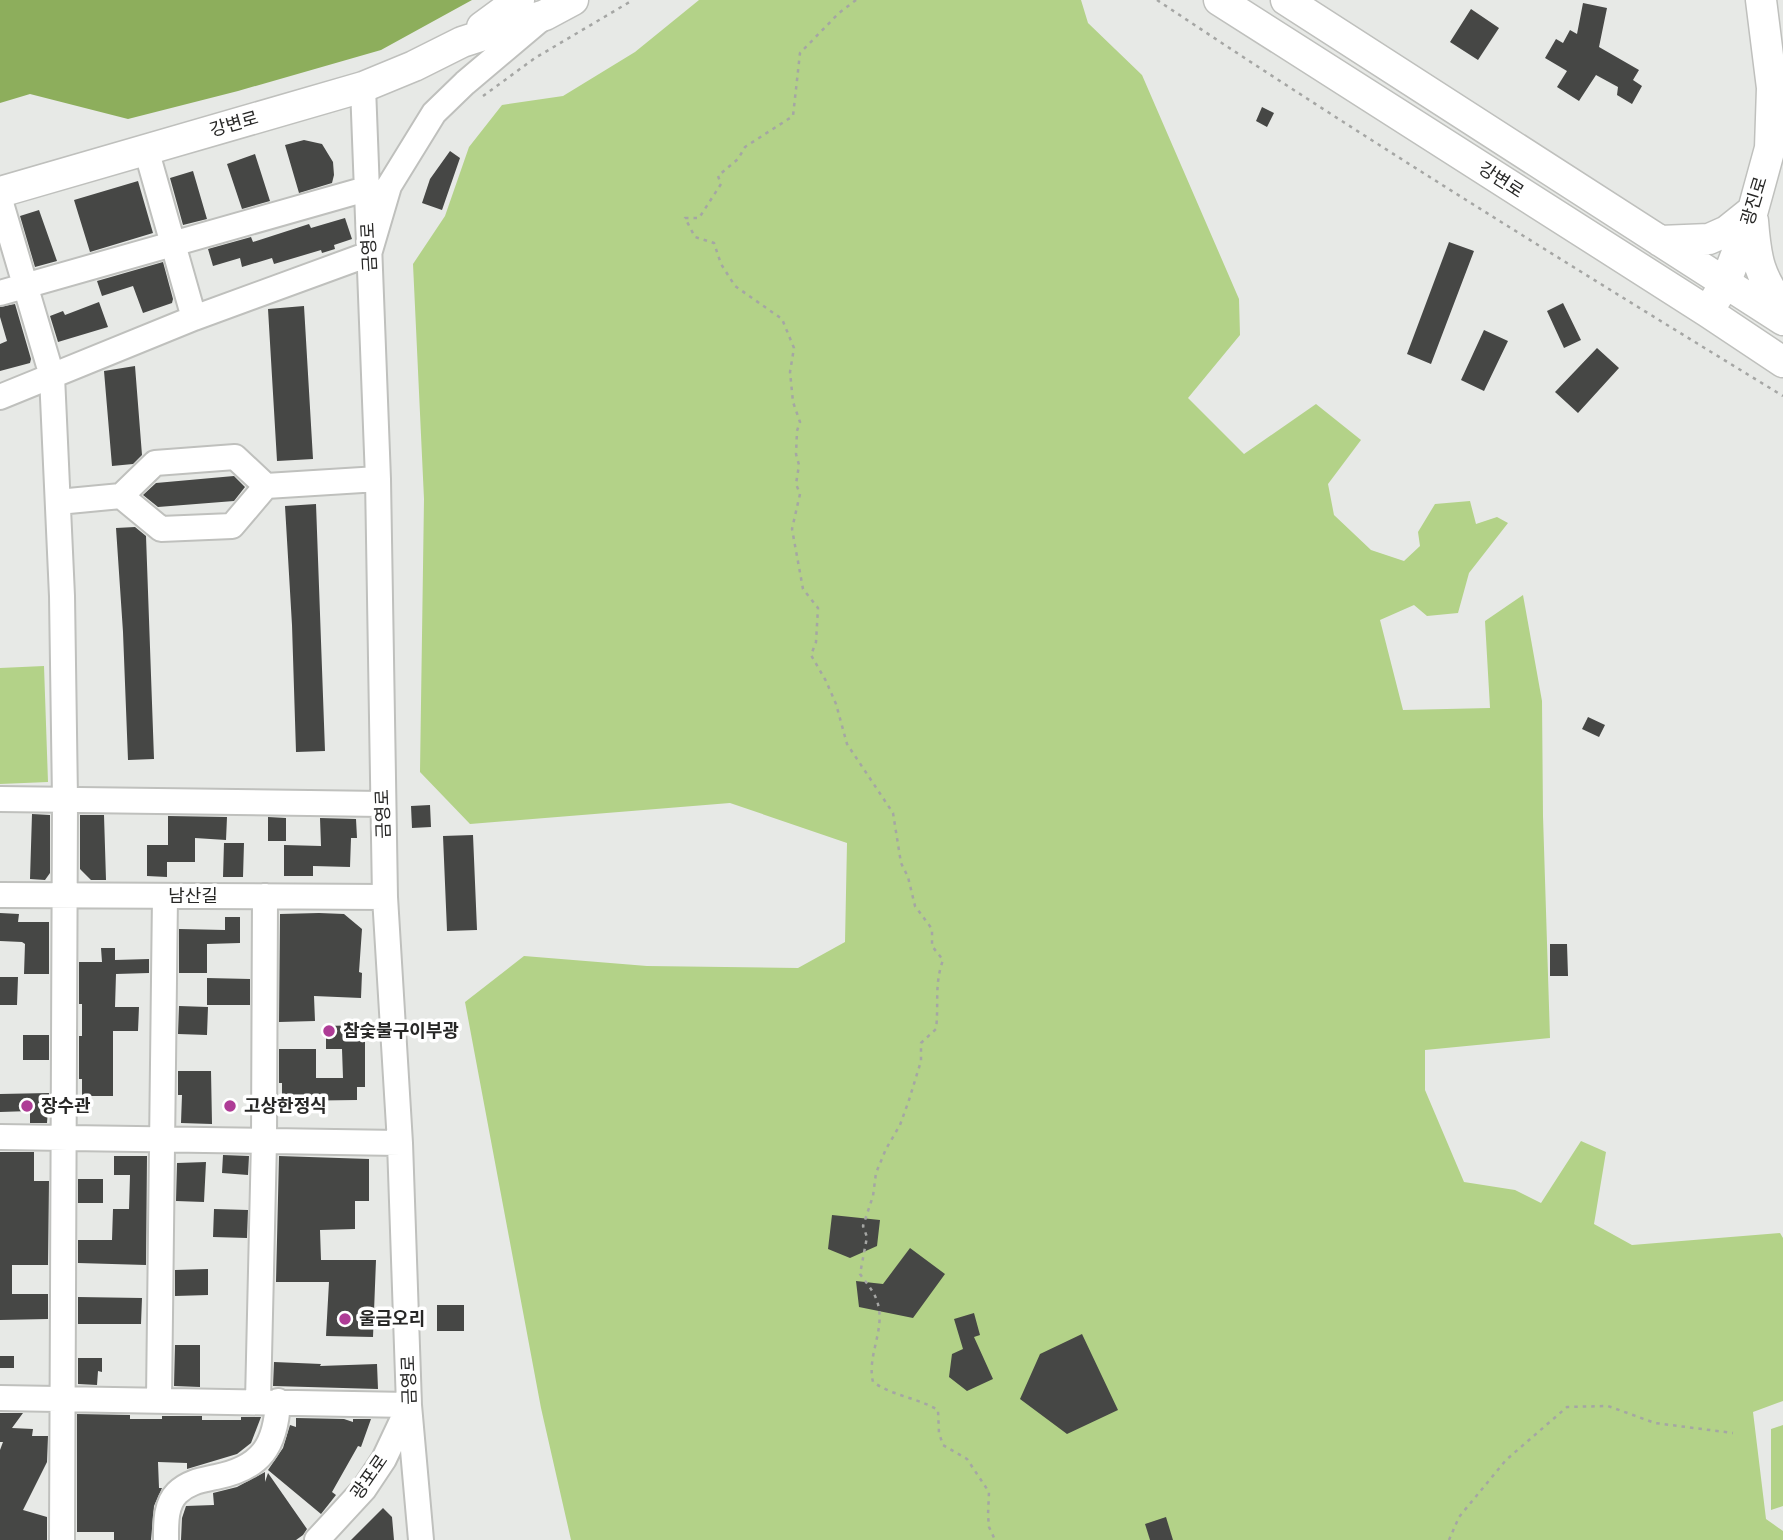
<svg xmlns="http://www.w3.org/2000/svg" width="1783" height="1540" font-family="Poppins,'Noto Sans KR',sans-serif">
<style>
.green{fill:#b3d288}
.water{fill:#8dae5c}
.building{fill:#464745}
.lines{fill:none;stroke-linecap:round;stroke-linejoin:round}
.minor-casing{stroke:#bfc0bd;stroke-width:28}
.major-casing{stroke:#bfc0bd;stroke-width:33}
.path{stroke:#a5a6a4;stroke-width:2.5;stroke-dasharray:3.5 5;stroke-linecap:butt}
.minor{stroke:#fff;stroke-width:24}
.major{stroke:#fff;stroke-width:30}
.poi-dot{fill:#ae3c96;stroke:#fff;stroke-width:2.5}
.labels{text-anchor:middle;stroke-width:7;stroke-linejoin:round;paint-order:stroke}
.street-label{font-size:18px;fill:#272726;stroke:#fff}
.poi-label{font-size:18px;font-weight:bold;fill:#272726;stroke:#fff;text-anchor:start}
</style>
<rect width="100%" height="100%" fill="#e7e9e6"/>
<path class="green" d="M699,0H1081L1088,23L1142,75L1239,299L1240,335L1188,398L1244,454L1316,404L1361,440L1328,484L1334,515L1371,550L1404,561L1420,546L1418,532L1435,504L1470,501L1476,524L1497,517L1508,523L1469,573L1458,613L1427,616L1414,605L1380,620L1403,710L1490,708L1485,621L1523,595L1542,701L1543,816L1550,1038L1425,1050V1090L1464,1182L1515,1190L1541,1203L1581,1141L1606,1152L1594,1224L1632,1245L1780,1233L1783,1238V1401L1753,1412L1766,1519L1783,1531V1540H571L541,1408L465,1002L524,956L647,966L798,968L845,942L847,843L730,803L470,824L420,772L424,499L413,264L445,216L469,147L502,105L563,96L635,52Z
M44,666L48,782L0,784V668Z
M1783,1425V1506L1771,1510V1429Z"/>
<path class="water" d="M0,0H472L381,50L238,91L128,119L30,94L0,103Z"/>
<path class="building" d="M1583,3L1607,8L1599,47L1639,70L1633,80L1642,86L1632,104L1617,95L1618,87L1596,75L1579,101L1557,87L1567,71L1545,58L1556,39L1563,43L1570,30L1577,34Z
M1471,9L1499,28L1478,60L1450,42Z
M1262,107L1274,113L1267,127L1256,121Z
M304,140L322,144L333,162L334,175L332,183L299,193L285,145Z
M450,151L460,158L442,210L422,203L430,179Z
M255,154L270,201L242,209L227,164Z
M193,171L207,219L183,225L170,178Z
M138,181L153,233L90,252L74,200Z
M39,210L57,261L35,267L20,216Z
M345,218L352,239L334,245L335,249L322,253L321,250L274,264L272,258L242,267L240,258L213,266L208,249L251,237L253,242L309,224L311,228Z
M1449,242L1474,251L1431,364L1407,354Z
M163,262L173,299L172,303L143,313L133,286L102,296L97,281Z
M99,302L108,327L58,342L50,316L63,311L65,315Z
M1563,303L1581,340L1564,348L1547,311Z
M15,304L31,359L30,363L0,371V344L7,341L0,317V307Z
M304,306L313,459L277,461L268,309Z
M1484,330L1508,341L1484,391L1461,380Z
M1597,348L1619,368L1578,413L1555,392Z
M135,366L142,455L133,464L112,466L104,371Z
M234,476L245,487L234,501L158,507L143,495L156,483Z
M316,504L325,751L296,752L292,625L285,506Z
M135,527L146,536L154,759L128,760L123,632L116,528Z
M1588,717L1605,725L1599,737L1582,729Z
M430,805L431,827L412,828L411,806Z
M32,814L50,815V873L45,880L30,879Z
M80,815H104L106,880H91L80,869Z
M168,816L227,817L226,840L195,838V862H167V877L147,876V845H168Z
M268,817L286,818V841H268Z
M320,818L356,819L357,838H351L350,867L313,866V876H284V845L321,846Z
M473,835L477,930L447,931L443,836Z
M224,843H244L243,877H223Z
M0,913L19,914L18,922H49V974H24L25,944L22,942L0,941Z
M319,913L344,914L362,929L359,972L362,973L361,998L314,996L315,1021L279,1022L280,914Z
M225,917H240V943L207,944V973H179V929L225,930Z
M1550,944H1567L1568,976H1550Z
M101,948H115V960L149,959V973L116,974L115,1007H139L138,1031H113V1096H82V1079H79V1036H82V1004H79V962H102Z
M0,977H18L17,1005H0Z
M207,978L250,979V1005H207Z
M179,1006L208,1007L207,1035L178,1034Z
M365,1025V1087H357V1100L282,1101V1083H279V1049H316V1078H343L342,1049H326V1026Z
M23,1035H49V1060H23Z
M178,1071H211L212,1124L181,1123L182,1095H178Z
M49,1093L47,1123H30V1111L0,1112V1094Z
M0,1152H34V1181H49L48,1265H12V1294H48V1319L0,1320Z
M223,1155L249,1156L248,1175L222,1173Z
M114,1156H147L146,1265L78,1263V1240H112L113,1209H129L130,1175H114Z
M279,1156L369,1159V1201H355V1229L320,1230L321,1260H376L373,1337L326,1336L329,1282H276Z
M206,1162L204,1202L176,1201L177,1163Z
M78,1179H103V1203H78Z
M214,1209L248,1210L247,1238L213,1237Z
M832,1215L880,1220L877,1246L850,1258L828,1249Z
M910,1248L945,1274L913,1318L859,1307L856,1281L883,1284Z
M208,1269V1295L175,1296V1270Z
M78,1297L142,1298L141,1324H78Z
M437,1305H464V1331H437Z
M974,1313L980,1335L974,1337L993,1379L967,1391L949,1377L952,1354L963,1349L954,1319Z
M1082,1334L1118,1410L1067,1434L1020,1399L1040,1354Z
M175,1345H200V1387L174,1386Z
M0,1356H14V1368H0Z
M78,1358H102V1372L98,1371L97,1385L78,1384Z
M274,1362L321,1364L320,1366L377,1364L378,1389L273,1386Z
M0,1413H23L12,1428L33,1429L32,1436H48L47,1462L23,1510L47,1517V1540H0V1450L3,1442H0Z
M77,1414L130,1415V1419H162V1416H202V1420H241V1417H261L251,1443L237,1454L187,1469V1463L158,1462L159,1488H162L154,1506L151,1540H114V1532H77Z
M296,1418L344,1419L353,1422V1419H371L361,1447L358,1446L332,1492L336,1495L321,1514L268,1470L283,1448L290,1425L296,1427Z
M265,1472V1482L268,1473L307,1529L303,1535L296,1540H181L182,1518L186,1506L214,1505L213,1493L237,1487Z
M383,1508L392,1517L394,1540H351Z
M1166,1517L1173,1540H1150L1145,1524Z"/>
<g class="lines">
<g class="minor-casing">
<path id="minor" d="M363,87L378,479L385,897L400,1143L409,1405L421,1540
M146,149L194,318
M0,200L52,376L62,596L65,799L62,1540
M0,293L366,189
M0,397L194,318L369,254L389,186L434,113L465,83L542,18
M121,496L161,529L232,526L266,486L378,479
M58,502L121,496L155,463L235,457L266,486
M0,799L382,804
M0,895L385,897
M0,1137L400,1143
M0,1398L409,1405
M159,1399L165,896
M258,1401L264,1141L265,896
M166,1540C166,1525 165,1505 177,1493C188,1482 202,1480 216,1477C261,1468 276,1446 278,1401
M317,1540L364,1489L384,1459L409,1406"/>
</g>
<g class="major-casing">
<path id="major" d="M1219,0L1708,312L1783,362
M1286,0L1783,320
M482,27L519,0
M0,192L363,87L414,66L462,42L545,15L573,0
M1753,221C1756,260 1759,276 1783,308
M1660,241L1709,239L1727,231L1752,211
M1715,300L1725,284L1753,210L1770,148L1772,88L1761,0"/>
</g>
<path class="path" d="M856,0L839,13L800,53L793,116L745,147L738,159L718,176L721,184L699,218H685L695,237L714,243L721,264L735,286L782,319L794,348L790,372L793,402L800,422L797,431L796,454L799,465L796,484L800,494L792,529L803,589L818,608L816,642L811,655L826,681L836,704L847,744L893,813L901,863L908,877L915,906L932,929V946L943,960C934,985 939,1004 936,1029L921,1043V1061L909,1100L900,1125L886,1149L876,1173L873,1196L863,1226L867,1237L860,1274C865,1281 871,1288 875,1296C889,1325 866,1354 873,1382C893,1396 918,1398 938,1410L939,1433L943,1445L967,1459L989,1492L988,1515L989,1527L995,1540
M1157,0C1362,137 1572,267 1783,396
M483,96L535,58L633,0
M1449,1540L1459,1517L1506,1460L1567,1407L1608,1406L1655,1423L1733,1433"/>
<use href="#minor" class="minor"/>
<use href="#major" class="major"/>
</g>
<g class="poi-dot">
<circle cx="329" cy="1031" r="7"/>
<circle cx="27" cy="1106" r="7"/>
<circle cx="230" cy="1106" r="7"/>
<circle cx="345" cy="1319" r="7"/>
</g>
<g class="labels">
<g class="street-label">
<text transform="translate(234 124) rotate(-16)" y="6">강변로</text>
<text transform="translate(1501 180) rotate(33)" y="6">강변로</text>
<text transform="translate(1754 201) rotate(-73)" y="6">광진로</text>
<text transform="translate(369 247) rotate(-93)" y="6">금영로</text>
<text transform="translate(383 814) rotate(-92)" y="6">금영로</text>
<text x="193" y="902">남산길</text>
<text transform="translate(409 1380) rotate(-92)" y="6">금영로</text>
<text transform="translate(369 1477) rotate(-55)" y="6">광포로</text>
</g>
<g class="poi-label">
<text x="343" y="1037">참숯불구이부광</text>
<text x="41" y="1112">장수관</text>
<text x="244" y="1112">고상한정식</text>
<text x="359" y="1325">울금오리</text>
</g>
</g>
</svg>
